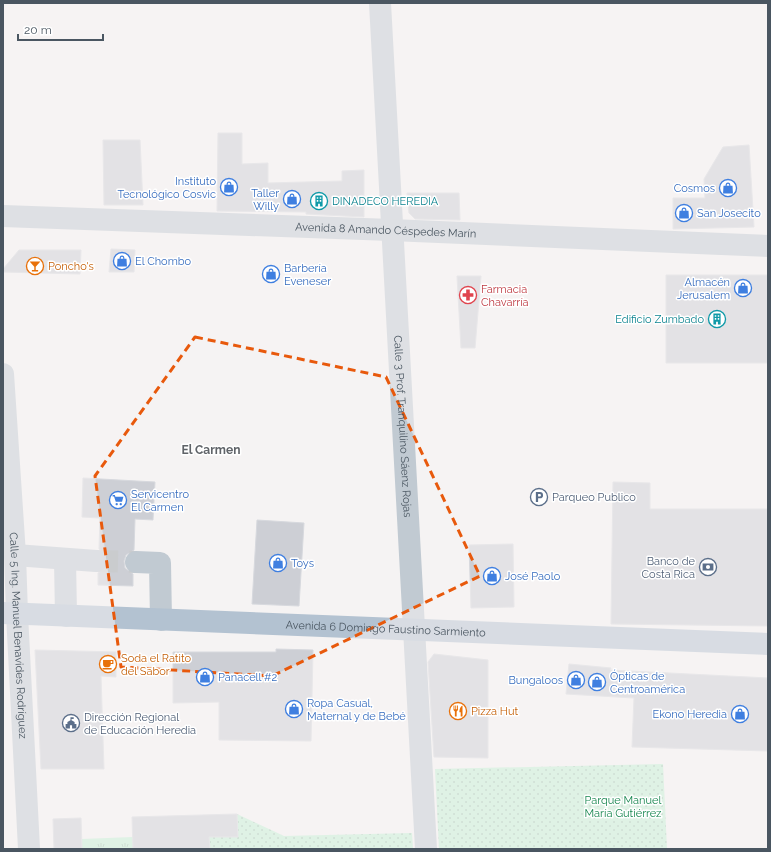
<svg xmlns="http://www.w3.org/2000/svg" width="771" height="852" font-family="Raleway,sans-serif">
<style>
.grass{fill:url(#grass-tufts)}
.park{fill:url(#park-dots)}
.building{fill:#cdcfd5;stroke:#d7d9de}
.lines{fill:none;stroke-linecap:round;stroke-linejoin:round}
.minor-tunnel{stroke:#caccce;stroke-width:22;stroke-dasharray:22 11;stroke-linecap:butt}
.minor{stroke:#c1cad2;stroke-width:22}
.major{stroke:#b3c2d1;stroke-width:22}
.marked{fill:none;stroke:#e8590c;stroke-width:3;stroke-dasharray:8 5;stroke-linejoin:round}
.labels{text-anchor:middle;stroke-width:3;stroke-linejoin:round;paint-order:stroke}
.shop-label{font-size:11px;fill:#366cbe;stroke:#fff;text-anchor:start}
.culture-label{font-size:11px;fill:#0d838f;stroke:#fff;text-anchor:start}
.street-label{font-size:11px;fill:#4a5661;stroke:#fff}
.food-label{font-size:11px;fill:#c56008;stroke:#fff;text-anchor:start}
.health-label{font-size:11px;fill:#be3a42;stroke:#fff;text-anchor:start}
.service-label{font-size:11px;fill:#4e5e75;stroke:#fff;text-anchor:start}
.park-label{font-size:11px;fill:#17864f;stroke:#fff}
.neighbourhood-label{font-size:12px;font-weight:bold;fill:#5f6368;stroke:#fff}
</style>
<defs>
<pattern id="grass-tufts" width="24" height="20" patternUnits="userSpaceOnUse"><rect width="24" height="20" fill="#c3f1d5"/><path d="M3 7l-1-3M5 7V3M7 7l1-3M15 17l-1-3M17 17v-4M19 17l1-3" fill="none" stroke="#a0c6b0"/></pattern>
<pattern id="park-dots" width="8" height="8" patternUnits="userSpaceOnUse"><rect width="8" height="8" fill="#c3f1d5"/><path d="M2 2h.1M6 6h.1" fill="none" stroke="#a0c6b0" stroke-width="1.8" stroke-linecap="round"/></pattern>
</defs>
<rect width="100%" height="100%" fill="#f5f3f3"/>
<path class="grass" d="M133,837V849H82V839Z"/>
<path class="park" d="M663,764L667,849H439L435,769Z
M237,814L284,836L412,833L413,849H210L209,837H238Z"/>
<path class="building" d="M218,133H242V164L268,163V183L342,181V171L364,170V217L306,214V212L217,211Z
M103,140H140L143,205H104Z
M749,145L754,227L673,229V198H705L704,179L723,147Z
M407,193H459L460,220L415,219L409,213Z
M111,249L135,250L134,272H109Z
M19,250H81L80,274L3,272V269Z
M666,275H768V363H666Z
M457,276H481L475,348H461Z
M83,478L155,482L153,520L135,519L134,550L126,555L124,561L125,568L133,574V586L98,585V573L106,568L108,562L107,555L99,549L100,518L82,517Z
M613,482L650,483V509H768V626L611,624Z
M257,520L304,523L299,606L252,604Z
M513,544L514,607L471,608L469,545Z
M276,649L313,650L311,741L219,740V702L173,703V652H276Z
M35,650L116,652V677L101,676L104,769H41Z
M434,654L488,660V758L434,757L428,662Z
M569,664L611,668L610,670L768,678V751L632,747L634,698L566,694Z
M237,814L238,837H209L210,849H133L132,817Z
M81,818L82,849H54L53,819Z"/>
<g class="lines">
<path class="minor-tunnel" d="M96,561L136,562"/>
<g class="minor">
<path id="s1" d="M380,3L426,849"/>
<path id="s2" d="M3,216L391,230L768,246"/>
<path id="s3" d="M3,374L15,555L17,614L29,849"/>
<path d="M15,555L96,561"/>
<path d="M65,559L66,616"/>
<path d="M136,562L160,563L161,620"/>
</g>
<path class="major" id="s4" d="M3,613L768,644"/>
</g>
<path d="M0 0H771V852H0ZM195,337L386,377L480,576L272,676L121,667L95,476Z" fill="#f5f3f3" fill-opacity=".55" fill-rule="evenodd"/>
<path class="marked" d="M195,337L386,377L480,576L272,676L121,667L95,476Z"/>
<defs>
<g id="shop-ring" transform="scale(0.9)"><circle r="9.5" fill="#fff" stroke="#3f7fe0" stroke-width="1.5"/><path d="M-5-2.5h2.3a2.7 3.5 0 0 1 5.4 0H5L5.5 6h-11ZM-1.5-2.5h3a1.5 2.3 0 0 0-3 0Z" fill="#3f7fe0"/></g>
<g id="building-ring" transform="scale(0.9)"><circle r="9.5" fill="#fff" stroke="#0f9aa8" stroke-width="1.5"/><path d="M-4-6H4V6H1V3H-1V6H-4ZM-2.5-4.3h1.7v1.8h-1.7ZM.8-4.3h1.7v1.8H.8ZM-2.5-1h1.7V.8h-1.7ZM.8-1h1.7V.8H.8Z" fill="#0f9aa8"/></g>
<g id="bar-ring" transform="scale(0.9)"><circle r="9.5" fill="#fff" stroke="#e8710a" stroke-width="1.5"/><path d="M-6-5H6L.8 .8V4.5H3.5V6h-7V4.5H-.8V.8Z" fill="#e8710a"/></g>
<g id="pharmacy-ring" transform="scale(0.9)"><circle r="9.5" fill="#fff" stroke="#e0444e" stroke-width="1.5"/><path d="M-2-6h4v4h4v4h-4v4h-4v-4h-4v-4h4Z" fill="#e0444e"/></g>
<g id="parking-ring" transform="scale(0.9)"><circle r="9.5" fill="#fff" stroke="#5c6f8a" stroke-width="1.5"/><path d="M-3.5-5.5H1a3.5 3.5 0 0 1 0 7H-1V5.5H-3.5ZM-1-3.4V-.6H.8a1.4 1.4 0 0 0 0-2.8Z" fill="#5c6f8a"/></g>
<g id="supermarket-ring" transform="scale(0.9)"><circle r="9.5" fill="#fff" stroke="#3f7fe0" stroke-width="1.5"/><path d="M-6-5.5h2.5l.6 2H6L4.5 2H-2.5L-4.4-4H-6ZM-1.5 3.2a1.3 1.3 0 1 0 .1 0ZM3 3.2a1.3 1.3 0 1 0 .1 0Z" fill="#3f7fe0"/></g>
<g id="bank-ring" transform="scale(0.9)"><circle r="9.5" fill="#fff" stroke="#5c6f8a" stroke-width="1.5"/><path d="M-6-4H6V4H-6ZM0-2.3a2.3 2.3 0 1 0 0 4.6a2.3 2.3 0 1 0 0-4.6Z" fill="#5c6f8a"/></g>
<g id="cafe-ring" transform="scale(0.9)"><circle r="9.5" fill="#fff" stroke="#e8710a" stroke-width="1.5"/><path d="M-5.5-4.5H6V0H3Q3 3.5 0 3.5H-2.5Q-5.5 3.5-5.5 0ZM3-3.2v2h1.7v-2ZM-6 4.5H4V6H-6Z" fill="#e8710a"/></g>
<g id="restaurant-ring" transform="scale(0.9)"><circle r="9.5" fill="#fff" stroke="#e8710a" stroke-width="1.5"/><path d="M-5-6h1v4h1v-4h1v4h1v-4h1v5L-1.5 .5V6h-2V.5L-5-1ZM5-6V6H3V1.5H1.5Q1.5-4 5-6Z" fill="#e8710a"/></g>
<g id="civic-ring" transform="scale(0.9)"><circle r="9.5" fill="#fff" stroke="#5c6f8a" stroke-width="1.5"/><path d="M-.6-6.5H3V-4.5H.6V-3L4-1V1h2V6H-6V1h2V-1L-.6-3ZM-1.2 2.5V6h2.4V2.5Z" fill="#5c6f8a"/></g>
</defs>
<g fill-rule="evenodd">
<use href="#shop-ring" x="229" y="187"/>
<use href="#shop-ring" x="728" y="188"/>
<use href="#shop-ring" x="292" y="199"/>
<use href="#building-ring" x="319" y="201"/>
<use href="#shop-ring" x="684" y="213"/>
<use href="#shop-ring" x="122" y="261"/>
<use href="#bar-ring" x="35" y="266"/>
<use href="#shop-ring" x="271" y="274"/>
<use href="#shop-ring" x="743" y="288"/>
<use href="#pharmacy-ring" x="468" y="295"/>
<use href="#building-ring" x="717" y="319"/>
<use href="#parking-ring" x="539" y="497"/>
<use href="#supermarket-ring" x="118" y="500"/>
<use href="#shop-ring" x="278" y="563"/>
<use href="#bank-ring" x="708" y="567"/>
<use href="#shop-ring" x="492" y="576"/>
<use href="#cafe-ring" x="108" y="664"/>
<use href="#shop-ring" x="205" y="677"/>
<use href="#shop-ring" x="576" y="680"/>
<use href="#shop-ring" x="597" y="682"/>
<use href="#shop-ring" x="294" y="709"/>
<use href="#restaurant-ring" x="458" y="711"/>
<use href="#shop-ring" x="740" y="714"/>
<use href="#civic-ring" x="71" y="723"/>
</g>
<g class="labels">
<g class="shop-label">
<text x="216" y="185" text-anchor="end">Instituto<tspan x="216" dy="13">Tecnológico Cosvic</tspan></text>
<text x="715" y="192" text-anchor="end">Cosmos</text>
<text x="279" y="197" text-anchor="end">Taller<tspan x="279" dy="13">Willy</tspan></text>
<text x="697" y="217">San Josecito</text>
<text x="135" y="265">El Chombo</text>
<text x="284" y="272">Barbería<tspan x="284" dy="13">Eveneser</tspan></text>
<text x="730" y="286" text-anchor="end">Almacén<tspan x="730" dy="13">Jerusalem</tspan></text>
<text x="131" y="498">Servicentro<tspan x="131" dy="13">El Carmen</tspan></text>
<text x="291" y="567">Toys</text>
<text x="505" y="580">José Paolo</text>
<text x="610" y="680">Ópticas de<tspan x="610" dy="13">Centroamérica</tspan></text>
<text x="218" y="681">Panacell #2</text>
<text x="563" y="684" text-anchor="end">Bungaloos</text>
<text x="307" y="707">Ropa Casual,<tspan x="307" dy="13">Maternal y de Bebé</tspan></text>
<text x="727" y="718" text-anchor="end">Ekono Heredia</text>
</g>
<g class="culture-label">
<text x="332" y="205">DINADECO HEREDIA</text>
<text x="704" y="323" text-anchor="end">Edificio Zumbado</text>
</g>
<g class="street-label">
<text dy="4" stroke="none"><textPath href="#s2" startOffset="383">Avenida 8 Amando Céspedes Marín</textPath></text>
<text dy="4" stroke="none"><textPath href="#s1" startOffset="424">Calle 3 Prof. Tranquilino Sáenz Rojas</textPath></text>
<text dy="4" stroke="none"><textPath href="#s4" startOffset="383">Avenida 6 Domingo Faustino Sarmiento</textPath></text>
<text dy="4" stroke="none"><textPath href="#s3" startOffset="262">Calle 5 Ing. Manuel Benavides Rodríguez</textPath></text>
</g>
<g class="food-label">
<text x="48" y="270">Poncho's</text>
<text x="121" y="662">Soda el Ratito<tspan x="121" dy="13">del Sabor</tspan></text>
<text x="471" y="715">Pizza Hut</text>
</g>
<g class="health-label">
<text x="481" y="293">Farmacia<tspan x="481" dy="13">Chavarría</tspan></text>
</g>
<g class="service-label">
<text x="552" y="501">Parqueo Publico</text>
<text x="695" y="565" text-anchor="end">Banco de<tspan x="695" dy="13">Costa Rica</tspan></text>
<text x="84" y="721">Dirección Regional<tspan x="84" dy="13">de Educación Heredia</tspan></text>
</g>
<g class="park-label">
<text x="623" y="804">Parque Manuel<tspan x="623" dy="13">María Gutiérrez</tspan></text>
</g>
<g class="neighbourhood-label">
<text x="211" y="454">El Carmen</text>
</g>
</g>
<rect width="771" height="852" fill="none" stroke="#4a5661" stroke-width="8"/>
<path d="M18 34v6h85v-6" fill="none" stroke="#4a5661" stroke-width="2"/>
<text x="24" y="34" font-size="12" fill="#4a5661" stroke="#ffffff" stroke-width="3" paint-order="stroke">20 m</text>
</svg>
